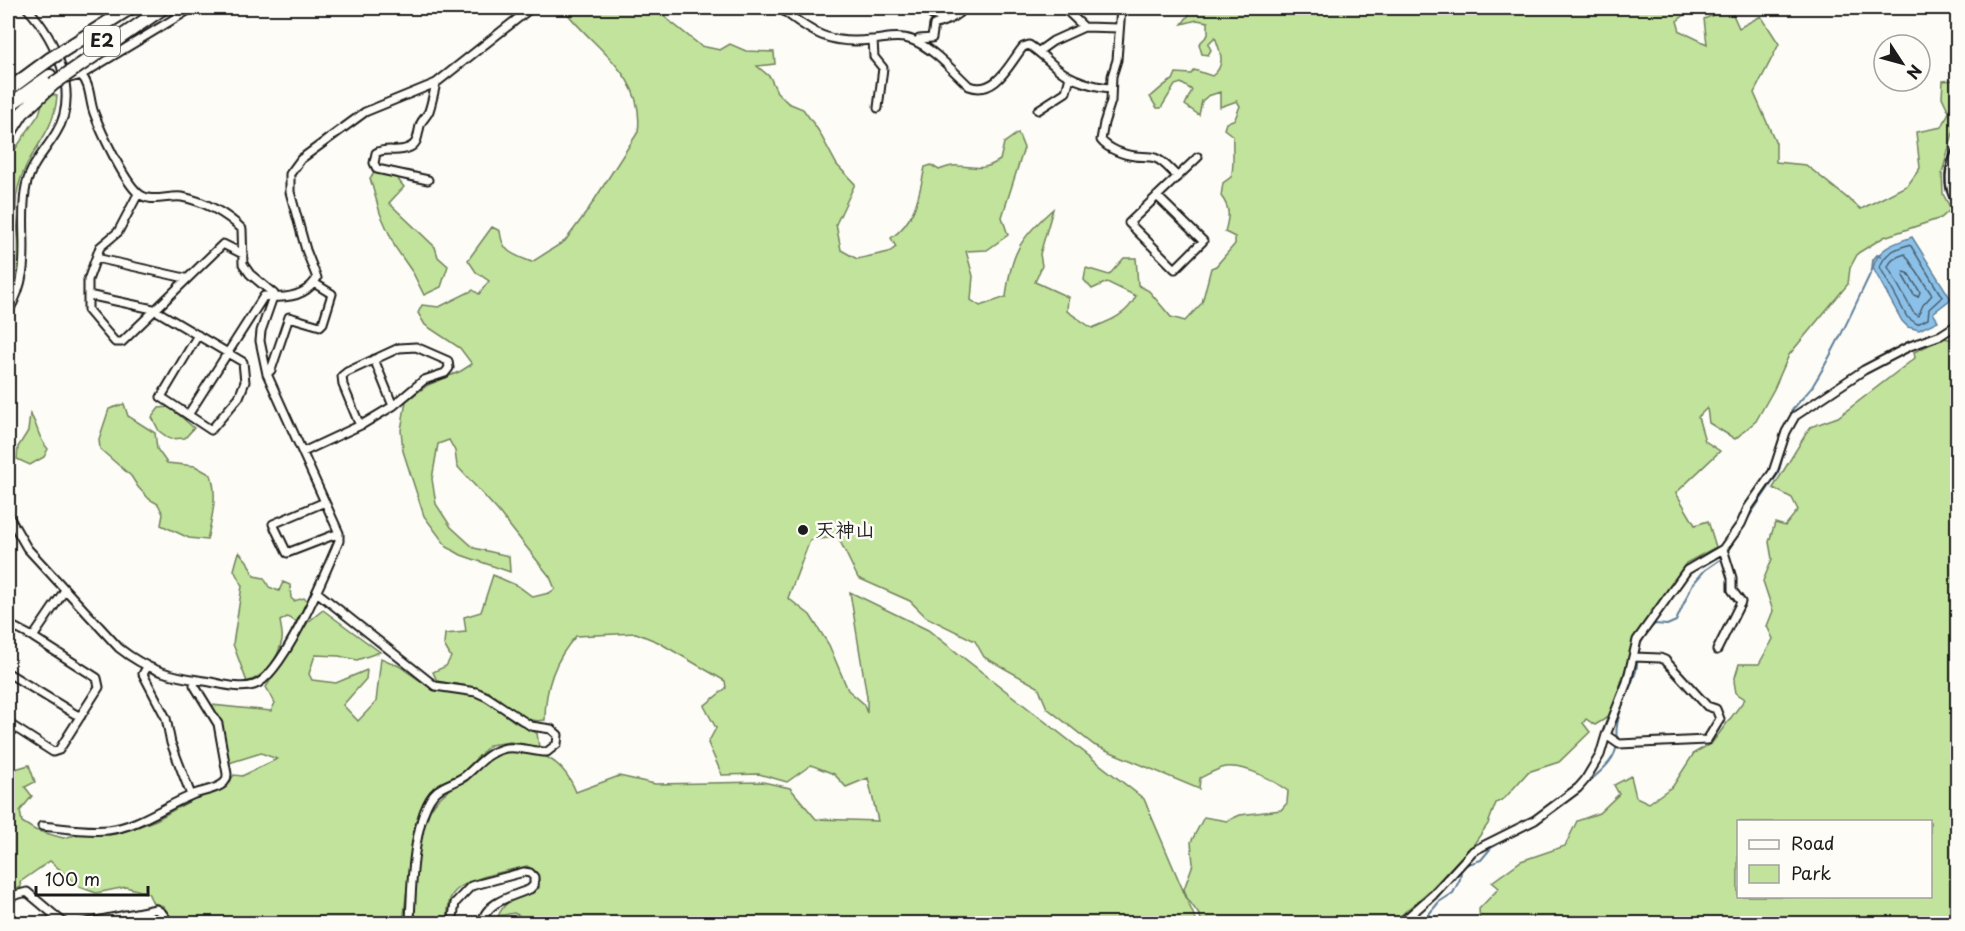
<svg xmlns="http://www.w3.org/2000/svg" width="1965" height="931" font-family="'Playpen Sans','Klee One',sans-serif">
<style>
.green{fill:#c2e39b;stroke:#6f805c;stroke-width:1.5;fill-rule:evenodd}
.water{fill:#8bc1e9;stroke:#5f7f97;stroke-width:1.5}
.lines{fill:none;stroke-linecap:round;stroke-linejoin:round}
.shore{stroke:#485e6e;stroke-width:1.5}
.stream{stroke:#5f7f97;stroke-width:2}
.street-casing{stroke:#1c1c1c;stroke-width:11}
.secondary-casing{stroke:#1c1c1c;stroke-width:15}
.highway-casing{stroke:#1c1c1c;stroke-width:16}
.street{stroke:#fdfcf7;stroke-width:7}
.secondary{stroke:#fdfcf7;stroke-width:10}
.highway{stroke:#fdfcf7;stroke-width:12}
.highway-bridge-casing{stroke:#1c1c1c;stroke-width:16;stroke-linecap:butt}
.highway-bridge{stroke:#fdfcf7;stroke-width:12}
.poi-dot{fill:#1c1c1c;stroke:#fdfcf7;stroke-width:2}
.labels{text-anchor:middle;stroke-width:5;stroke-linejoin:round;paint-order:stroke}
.shield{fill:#fdfcf7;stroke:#605f5e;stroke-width:1.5}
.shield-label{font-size:18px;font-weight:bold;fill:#1c1c1c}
.poi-label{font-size:20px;font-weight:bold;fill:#1c1c1c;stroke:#fdfcf7;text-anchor:start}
</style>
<rect width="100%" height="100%" fill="#fdfcf7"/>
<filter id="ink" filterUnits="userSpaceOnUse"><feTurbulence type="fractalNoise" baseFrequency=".0167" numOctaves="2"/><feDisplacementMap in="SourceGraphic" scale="12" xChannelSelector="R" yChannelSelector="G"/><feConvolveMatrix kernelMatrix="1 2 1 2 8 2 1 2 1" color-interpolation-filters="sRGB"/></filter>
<g filter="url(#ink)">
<path class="green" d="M563,8H660L666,18L701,46L720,50L730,44L746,51L774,52L775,64L757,66L770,77L777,92L788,103L803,109L818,130L837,165L855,184L836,224L841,250L857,259L889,252L896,247L891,238C916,221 919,195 925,167L931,165L939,170C945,168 952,165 958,166C977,167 983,171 1000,160L1004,143L1018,133L1024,148L1002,217L1008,235L987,250L966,251L973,276L971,300L980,306L1006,297C1011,253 1020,238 1053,209L1040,254L1042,266L1035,282L1068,297L1067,311L1092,328C1110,321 1127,315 1136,296L1107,282L1092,289L1084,280L1086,268L1109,275L1124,258H1136L1138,285L1149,291L1171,317L1185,321L1202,303L1211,268L1216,266L1235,244V237L1225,232C1229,217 1231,209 1221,196L1223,183L1231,177C1235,164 1232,150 1233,136L1224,129L1226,123L1235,119L1240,106L1237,101L1220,107V92L1208,96L1202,101L1199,115L1185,105L1192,90L1181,83L1175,85L1161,108H1157L1150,97C1159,91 1163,84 1173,80L1176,73L1191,74L1194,70L1212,76C1227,65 1220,51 1215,37L1208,44L1211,50L1208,55L1202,54L1199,44L1208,35V22L1197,20L1182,24L1194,8H1689L1690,11L1677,21L1680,31L1707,44L1704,19L1730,8L1739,28L1761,16L1779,44L1754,93L1776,143V162L1806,165L1861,209L1908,185L1920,168L1916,132L1942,127L1949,112L1942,97L1943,81L1954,80L1957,83V126L1953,133L1942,173L1943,194L1951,209L1941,218L1884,237L1858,253L1850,268L1848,284L1789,355L1774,389L1756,421L1735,439L1709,423L1707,408L1698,417L1705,441L1720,451L1676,493L1695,525L1708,521L1716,547L1686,563L1635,639L1610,716L1595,725L1586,719L1583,723L1590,732L1559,762L1528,772L1505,798L1496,803L1488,824L1474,844L1429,891L1392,923H1202L1200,916L1187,898L1184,889L1193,864L1191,842L1204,817L1227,821L1240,815L1281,810L1287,803L1288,791C1273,780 1246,765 1226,767C1218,768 1207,775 1200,778L1199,789L1094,745L1047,708L1038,687L984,657L975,641L926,617L910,601L858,578L838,537L810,540L788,598L810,615L829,645L848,690L863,703L867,713V697L850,592L928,630L1144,799L1197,923L536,924L514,913L498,916C506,898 522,894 539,888C540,875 537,872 527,866C506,872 464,877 452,895C447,903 448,915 447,923H413C414,892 416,834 432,807C441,793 454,788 467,779C477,772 485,760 495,754C498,752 504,752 508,752C541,747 564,762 576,792L619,776L655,784L763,782L790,788L816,819L878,821L868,778L846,787L834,774L811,765L787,782L759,774L722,775L708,743L716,728L704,706L726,688L725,681L658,642L636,633L576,636C555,659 545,689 545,720C518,726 506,698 484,690C469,685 452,684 437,681L433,672L446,666L451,657L444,645L445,634L466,632L464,617L481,612L493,575L518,586L533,597L549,593L555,589L550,577L498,511L457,466L455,451L449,440L438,444L432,479L436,504L451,527L474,548L509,556L510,572L461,555L447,547L424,516L403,451L401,430L406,401L428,385L461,371L472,364L460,348L425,325L418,313L422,305L439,307L473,290L479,294L489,281L476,272L468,260L492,227L500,231C502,253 514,255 532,262L565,241L586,213L638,132C646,74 592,48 563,8Z
M51,94L57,96C54,137 27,150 18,188C11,215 23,241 19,267C18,279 13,291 8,302V160L39,114L43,101Z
M376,171L396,177L404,187L389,203L435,247L438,257L448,266L441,287L424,295L413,273L395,247L380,213L370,178Z
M1944,338L1958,341L1957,923H1480L1479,909L1499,888L1492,882L1521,861L1565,846L1577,821L1599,813L1619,794L1614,785L1631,776L1636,797L1649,803L1673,786L1694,753L1712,743L1745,699L1736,693L1734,681L1739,664H1759L1773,639L1767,626L1773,611L1763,581L1772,559L1769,542L1775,523L1785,526L1798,510L1792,498L1773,488L1810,427L1838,417L1915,358L1914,352ZM1738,822H1930V896H1738Z
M124,404L128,416L155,433L157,449L167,463L195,466L211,475C218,496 212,518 207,540L189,538L161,525L163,514L158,504L149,499L138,487L131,476L100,449L99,439L109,409Z
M170,407L194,428L185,438L170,439L159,431L152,417L159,408Z
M30,414C39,426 36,436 48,449L44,457L30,465L17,459L18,447L28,431Z
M239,552L247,561L254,576L264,578L269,587L279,591L283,582L290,585L291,598L294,601L304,598L308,602L297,622L287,617L280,621C281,627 283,635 282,640C278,660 265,676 247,682L233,644L242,586L234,570Z
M323,610L380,652L357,660L339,656L315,655L309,674L312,680L336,683L367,670L366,679L343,705L358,721L376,702L381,658L399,666L432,689L480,696L515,722L537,733L539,747L510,742L490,745L461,774L440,784L430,794L423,805L410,862L403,923H175L163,906L153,903L148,893L126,887L96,893L80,887L50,861L20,882L21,887L8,892V771L29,765L35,782L25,787L32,796L20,811L22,822L35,830L63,838L84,833L110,835L129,830L156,820L191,800L225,787L234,775L242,776L277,759L261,753L229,763L222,726L211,705L271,711L275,703L266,687L308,622Z"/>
<path class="water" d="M1912,237L1951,299L1933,313L1938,321L1919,330L1908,327L1902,321L1873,268C1877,248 1895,243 1912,237Z"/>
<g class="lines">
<path class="shore" d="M1908,245L1911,246L1942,297L1929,309L1928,319L1917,324L1907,317L1880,267C1885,253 1894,249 1908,245Z
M1905,254L1932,295L1923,305L1918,316L1913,312L1888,267C1890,259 1898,256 1905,254Z
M1904,272L1908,273L1920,292L1918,297L1914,295L1903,276Z"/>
<path class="stream" d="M1791,412C1797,403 1806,395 1812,387C1835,350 1853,310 1872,270L1873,260L1877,255L1881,257
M1746,521L1778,474L1789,433
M1727,552L1740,531
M1617,739C1613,720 1630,690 1636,671C1638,662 1637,652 1641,643C1644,636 1649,629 1655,624L1667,625L1676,621L1692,585L1705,570L1724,557
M1585,786C1597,773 1615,763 1617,744
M1417,924L1429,914L1439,902L1453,893L1460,879L1461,871L1465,865L1481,860L1491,848L1514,835"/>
<g class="street-casing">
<path id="street" d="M780,8C812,33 830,45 871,40C885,39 899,35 912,40C932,47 954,72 969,86C996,96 1009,64 1023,47L1029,45C1040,52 1048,61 1058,69C1071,80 1095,87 1111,88
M843,8H865
M922,8L932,15L942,18L944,21
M1064,8L1084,27
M1121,8L1117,60L1112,76L1111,101L1104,123L1101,140C1108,149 1124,155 1135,156C1141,157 1149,156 1155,158C1164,161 1170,170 1177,176
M873,40L874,57L883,68L878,108
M917,42L919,39L932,38L934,25L950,19L966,8
M1039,51L1053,41L1084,27L1119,28
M81,75L192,8
M1038,110L1066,92L1070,77
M428,180L377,169L374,163L376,153C386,147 397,153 408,148C420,144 417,132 421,123C423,119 427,116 429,111C432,102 434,92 436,83
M138,194L118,232L100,247L88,280V310L115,342H122L223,244L243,254
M1157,196L1203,241L1175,269L1129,223L1198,157
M96,258L185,278L186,280
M88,295L153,309L155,310L243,362L245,382L239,397L211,430L161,397L198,335
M8,312C34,269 19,237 25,192C28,167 44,153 56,133C81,93 55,38 27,8
M374,359L393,406
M267,374L271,370L289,317L320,326L323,323L332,294L314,283
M188,415L264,296C284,299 306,297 317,278L306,250L290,192V174L301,159L365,112L436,83L531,8
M303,452L363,424L393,406L424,380L445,373L449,368L448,361L416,347L399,348L347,372L342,376L343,385L358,421L363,424
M325,502L273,524L287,553L339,533
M8,515L27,548L119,648C147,670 169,676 204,681C219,683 239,690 254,685C283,676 326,571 339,541V533L267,374L260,341L261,331L274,294L250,274L243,264L242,229C227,214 204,201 182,197C168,195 150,204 138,193C124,181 101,132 94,113C89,100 91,85 81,75L66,79
M318,593L435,686L476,692L487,697L531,726L551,729L558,735L557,744L547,752C533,752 520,746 506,748C489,751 478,765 465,776C457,782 445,784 437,791C413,811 411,893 410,924
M8,630L12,626L33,637L65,590
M1717,650L1741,602L1732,590V578L1723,549
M147,667L143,674L166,718L171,743L191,795
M8,673L75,714L81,716
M8,723L53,752L59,750L99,687L97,678L33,637
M1606,735L1619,744L1707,740L1720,719L1716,709L1707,706L1665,660L1660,658L1634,657
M42,826C63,828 86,832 108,830C137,827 163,807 190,796C199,791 211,791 221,785C226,782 227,779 227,774L218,724L194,685L195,680
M8,897L27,892L65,924
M124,915L127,924
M81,924L156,909L162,913L170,924
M452,924L455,903L471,886L524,872L530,873L534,877V885L530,889C513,896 484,902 482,924
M1400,924L1433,895L1473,851L1535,820L1578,788L1585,780L1600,755L1606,735L1627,682L1637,640L1687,570L1723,549L1741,524L1748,508L1773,472L1786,432L1795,416L1864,370L1910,346L1941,335L1958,324"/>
</g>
<g class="secondary-casing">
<path id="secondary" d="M1958,153C1951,167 1948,186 1958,200"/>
</g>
<g class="highway-casing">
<path id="highway" d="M8,90L50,59
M8,106L50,76
M8,135L22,113L53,84"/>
</g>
<use href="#street" class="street"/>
<use href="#secondary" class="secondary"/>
<use href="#highway" class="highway"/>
<g class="highway-bridge-casing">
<path id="highway-bridge" d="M50,59L130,8
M53,84L163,8"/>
</g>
<use href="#highway-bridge" class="highway-bridge"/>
</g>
</g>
<circle class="poi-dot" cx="803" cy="530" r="6"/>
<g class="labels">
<rect class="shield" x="84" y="26" width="36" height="30" rx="4.5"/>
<g class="shield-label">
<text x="102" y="47">E2</text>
</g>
<g class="poi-label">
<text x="815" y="537">天神山</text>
</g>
</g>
<rect width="1965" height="931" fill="none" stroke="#fdfcf7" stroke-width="30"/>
<rect x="15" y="15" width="1935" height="901" fill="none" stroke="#1c1c1c" stroke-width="2" filter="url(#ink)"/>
<rect x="1737" y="820" width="195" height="78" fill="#fdfcf7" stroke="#a3a29f" stroke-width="1.5"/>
<rect x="1749" y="840" width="30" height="9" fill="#fdfcf7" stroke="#a3a29f" stroke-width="1.5"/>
<text x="1791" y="850" font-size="18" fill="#1c1c1c">Road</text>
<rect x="1749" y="865" width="30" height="18" fill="#c2e39b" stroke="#a3a29f" stroke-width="1.5"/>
<text x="1791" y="880" font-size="18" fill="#1c1c1c">Park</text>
<g transform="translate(1902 63) rotate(126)"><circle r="28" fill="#fdfcf7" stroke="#a3a29f" stroke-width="1.5"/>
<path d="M0-4.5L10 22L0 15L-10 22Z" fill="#1c1c1c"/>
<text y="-9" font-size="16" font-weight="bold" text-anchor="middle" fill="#1c1c1c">N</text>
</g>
<path d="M36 886v9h112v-9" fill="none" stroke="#1c1c1c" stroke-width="3"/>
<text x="45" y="886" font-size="18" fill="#1c1c1c" stroke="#fdfcf7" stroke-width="4.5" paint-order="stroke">100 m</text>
</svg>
